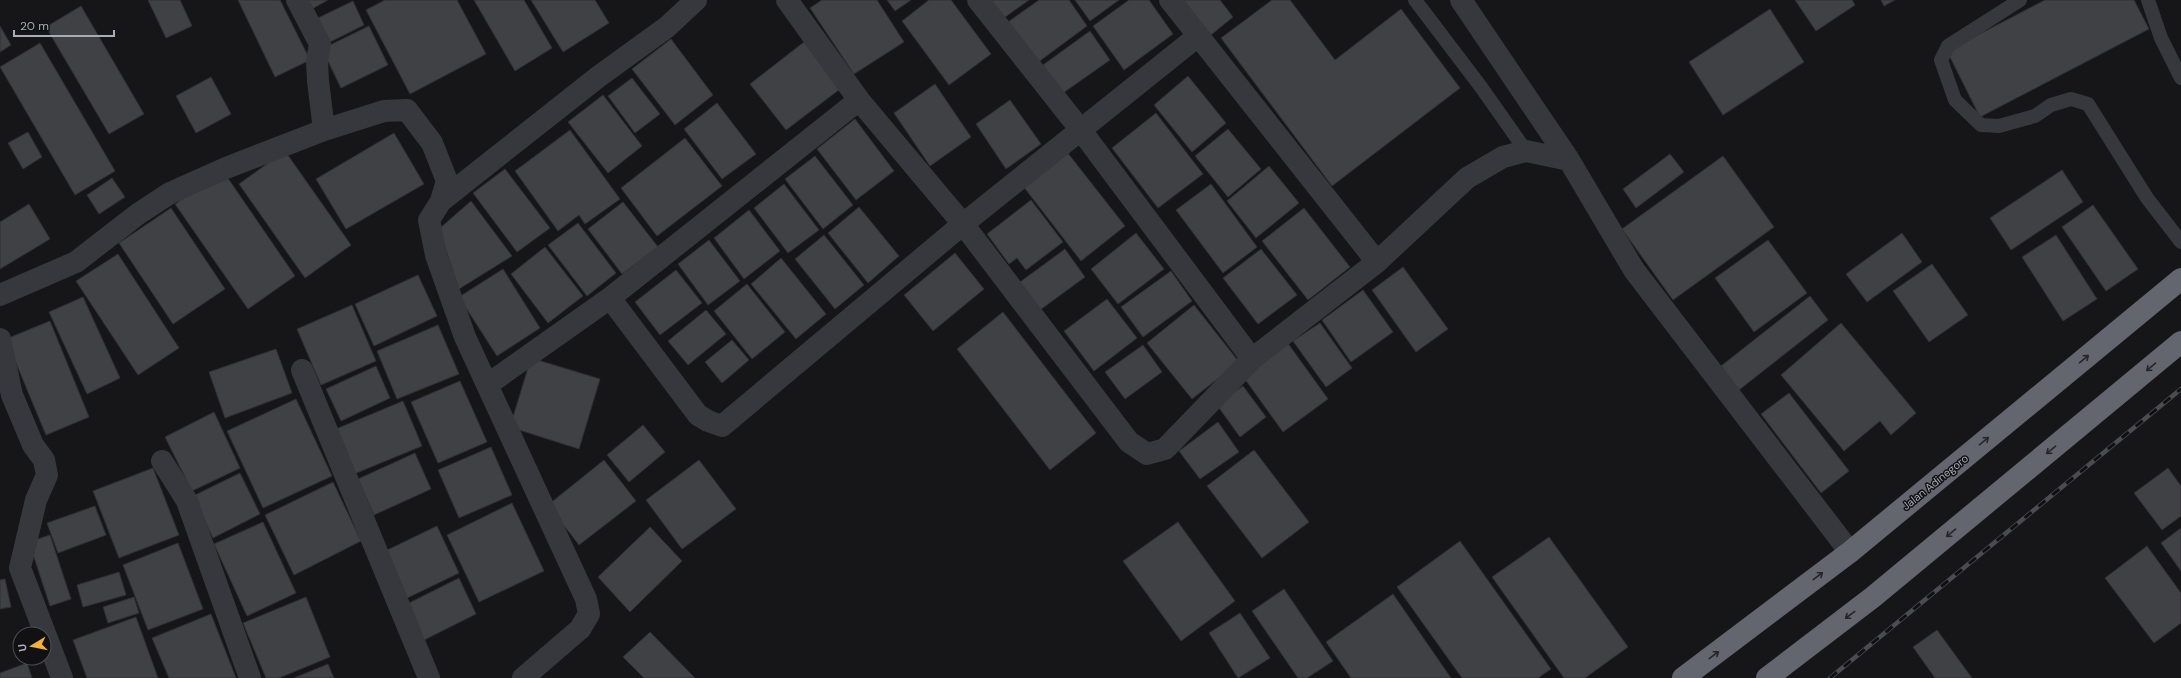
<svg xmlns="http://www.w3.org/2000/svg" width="2181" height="678" font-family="'DM Sans',sans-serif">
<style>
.building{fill:#404145;stroke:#303034}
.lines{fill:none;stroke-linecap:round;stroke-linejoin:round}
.lane{stroke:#37383d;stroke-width:14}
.street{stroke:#37383d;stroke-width:22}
.highway{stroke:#63666e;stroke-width:22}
.rail-casing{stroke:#4a4c52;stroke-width:4.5}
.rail{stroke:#111113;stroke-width:3;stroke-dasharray:9;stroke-linecap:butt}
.oneway{stroke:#26262a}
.labels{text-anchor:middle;stroke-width:3;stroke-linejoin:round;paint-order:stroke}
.street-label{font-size:11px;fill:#a8adb8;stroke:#111113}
</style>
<rect width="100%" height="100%" fill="#161618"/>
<path class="building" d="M148,0H180L192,26L166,38Z
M238,0H280L310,60L275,77Z
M305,0H328L310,10Z
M385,0H457L486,54L410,94L366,10Z
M474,0H524L552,48L515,71Z
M531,0H595L609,23L563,52Z
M822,0H877L904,42L854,74L810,8Z
M887,0H911L895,11Z
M929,0H951L991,54L949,85L902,21Z
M986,0H1029L1001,20Z
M1039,0H1069L1087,26L1037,63L1008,22Z
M1075,0H1119L1090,21Z
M1129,0H1149L1173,34L1124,70L1093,26Z
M1183,0H1220L1233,17L1211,35Z
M1272,0H1290L1335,60L1401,9L1460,88L1332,186L1221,38Z
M1795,0H1852L1855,5L1816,31Z
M1881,0H1895L1884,6Z
M2045,0H2134L2149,29L1980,117L1947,51Z
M353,1L364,25L330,42L318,18Z
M81,6L144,114L109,134L46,27Z
M1770,9L1804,62L1723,115L1689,62Z
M0,26L11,45L0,52Z
M369,26L388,65L341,88L322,49Z
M1090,31L1110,60L1063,93L1043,65Z
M671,39L713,95L675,125L632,69Z
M804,42L840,89L786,130L750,84Z
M40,43L115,171L75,195L0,67Z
M1188,76L1226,123L1192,152L1154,105Z
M211,77L231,114L196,133L176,96Z
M632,78L660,114L635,133L608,96Z
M935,84L971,137L930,166L894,113Z
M603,95L642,146L608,173L568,122Z
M1010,100L1041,144L1006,169L976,124Z
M717,103L756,154L722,179L684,129Z
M1156,113L1203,174L1158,208L1112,148Z
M855,119L894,171L856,200L817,149Z
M1228,129L1261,169L1228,197L1195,156Z
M570,130L620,199L585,224L579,215L558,231L515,171Z
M28,132L42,157L23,169L8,143Z
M394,133L424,184L346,229L316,179Z
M685,138L722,186L657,236L621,188Z
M285,151L351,245L305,278L239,184Z
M1067,152L1125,226L1081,261L1023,186Z
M1670,154L1684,172L1636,208L1623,189Z
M815,156L853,205L823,229L785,179Z
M1723,156L1774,227L1673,300L1622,229Z
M1269,166L1299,203L1256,238L1227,201Z
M505,169L550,228L517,252L473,193Z
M2062,170L2083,202L2011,250L1990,218Z
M223,171L295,276L248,309L175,204Z
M112,178L125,197L99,214L87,195Z
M784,184L819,230L788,253L754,208Z
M1211,184L1257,247L1223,273L1176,210Z
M1031,200L1063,242L1026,270L1017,258L1009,264L987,234Z
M471,201L512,256L459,289L439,229Z
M623,202L658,247L622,274L588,229Z
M29,204L50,239L0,269V222Z
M2093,205L2138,269L2106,291L2062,227Z
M859,207L899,256L868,283L828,233Z
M171,208L225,289L173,324L119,243Z
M1304,208L1350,267L1308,300L1262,241Z
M749,210L780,251L744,279L714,238Z
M578,223L616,273L587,296L548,245Z
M1136,233L1164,269L1118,304L1091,269Z
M1902,233L1922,262L1867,302L1846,274Z
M824,235L864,285L835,309L795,259Z
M2056,235L2097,299L2063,321L2022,257Z
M709,240L740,281L708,305L678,264Z
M1768,240L1807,293L1754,332L1715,278Z
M545,247L583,296L548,323L511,274Z
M1065,249L1085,277L1040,310L1020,282Z
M1261,249L1297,295L1258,324L1223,278Z
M955,253L984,289L933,331L904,295Z
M118,254L179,348L138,375L76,281Z
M781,258L826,314L796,339L751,284Z
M1932,264L1968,315L1929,342L1893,291Z
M1403,267L1448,329L1416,352L1372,290Z
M503,269L540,328L497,356L459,297Z
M676,270L702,303L660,335L635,302Z
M1171,271L1192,301L1143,337L1121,307Z
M418,275L437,316L374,346L355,304Z
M747,284L785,332L752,359L714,311Z
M1363,290L1393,332L1351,362L1322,320Z
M1810,296L1828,320L1739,390L1721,366Z
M83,297L120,378L87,394L49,312Z
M1107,299L1137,338L1094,371L1064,331Z
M352,305L376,361L321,385L297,329Z
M1194,305L1239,362L1192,399L1147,343Z
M706,310L726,334L688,365L668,341Z
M1003,312L1096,433L1050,470L957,349Z
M50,321L89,417L46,435L6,339Z
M1320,323L1352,368L1326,387L1293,341Z
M1841,323L1916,413L1891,435L1880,421L1844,451L1781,375Z
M438,325L459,374L397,399L377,351Z
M732,340L749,360L722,383L705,362Z
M1287,342L1328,399L1283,432L1242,375Z
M1143,345L1162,372L1125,399L1105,372Z
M276,349L292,393L225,418L209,372Z
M531,358L600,379L579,449L510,427Z
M376,366L390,398L341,421L326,389Z
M460,381L487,442L438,463L411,402Z
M1243,386L1266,417L1240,437L1217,405Z
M1789,393L1849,471L1821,493L1761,414Z
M296,399L332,476L263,508L227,431Z
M403,401L422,446L354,474L336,429Z
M214,412L240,468L192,491L165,437Z
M1218,422L1239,452L1200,479L1179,451Z
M643,425L665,452L629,482L607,455Z
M491,447L512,495L459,518L438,470Z
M1254,450L1309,522L1262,558L1207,486Z
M415,453L431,489L374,515L358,479Z
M604,460L636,501L579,545L548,505Z
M699,460L736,509L682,549L646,500Z
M153,468L179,535L119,558L93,491Z
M2168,468L2181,486V516L2162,530L2134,493Z
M240,473L260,514L213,538L193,496Z
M333,482L361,541L294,575L265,515Z
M512,503L544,571L479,602L447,535Z
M95,506L106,535L58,553L47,523Z
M263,522L296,593L247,616L214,544Z
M1178,522L1235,601L1181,641L1123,561Z
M437,526L459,573L403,600L381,553Z
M650,527L682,561L630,612L598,577Z
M2181,528V571L2161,543Z
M50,535L71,599L50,606L29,542Z
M1549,537L1628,647L1585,678H1564L1492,577Z
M1460,541L1551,669L1538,678H1462L1397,587Z
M178,543L203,609L148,630L123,565Z
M2147,546L2181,593V623L2154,643L2105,578Z
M119,572L126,595L83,607L77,585Z
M459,578L476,614L422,641L405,605Z
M5,579L11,607L0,609V580Z
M1284,589L1333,661L1307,678H1298L1252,611Z
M1393,594L1451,678H1351L1326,642Z
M134,597L139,613L108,623L103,607Z
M306,597L330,657L279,678H266L243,623Z
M1240,613L1270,658L1238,678L1209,633Z
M211,614L236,678H169L152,638Z
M136,617L158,678H87L73,640Z
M1937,630L1972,678H1935L1913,647Z
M650,632L695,678H644L623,657Z
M27,663L32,678H0V673Z
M328,664L334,678H294Z"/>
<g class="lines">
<path class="lane" d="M1415,0L1481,87L1526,151
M2020,0L1948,46L1941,60L1955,100L1981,125L1999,126L2035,116L2051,105L2071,99L2088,104L2147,198L2181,242
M2148,0L2161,38L2181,78"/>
<path class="street" d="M297,0L320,44L317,61L318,81L324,130
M787,0L859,100L963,224L1129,442L1147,454L1165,449L1252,359L1377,262L1467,178L1503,157L1526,151L1569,160
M978,0L1080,129L1252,359
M1170,0L1377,262
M1461,0L1569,160L1634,270L1850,552
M0,295L76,262L138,214L170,193L226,168L324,130L384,111L407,110L432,143L447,181L441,201
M610,298L698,415L708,421L722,426L963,224L1198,36
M0,339L12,395L33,445L44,460L47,475L36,500L20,568L62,678
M302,370L429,678
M487,385L610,298L859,100
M162,461L187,501L250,678
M523,678L580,629L589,614L586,599L465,337L436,255L429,220L441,201L598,77L667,27L696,0"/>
<path class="highway" d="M1683,678L1850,552L2181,279
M1767,678L1873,597L2181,342"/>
<g class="rail-casing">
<path id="rail" d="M1830,678L2181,389"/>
</g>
<use href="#rail" class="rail"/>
</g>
<defs><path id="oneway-shaft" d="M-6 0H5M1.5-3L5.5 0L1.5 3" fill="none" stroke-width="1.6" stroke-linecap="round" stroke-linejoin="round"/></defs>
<g class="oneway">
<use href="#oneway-shaft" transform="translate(2084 359) rotate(-39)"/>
<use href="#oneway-shaft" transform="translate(2151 367) rotate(140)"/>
<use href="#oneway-shaft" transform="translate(1984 441) rotate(-39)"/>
<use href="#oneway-shaft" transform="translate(2051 450) rotate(140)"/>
<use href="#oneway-shaft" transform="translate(1951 533) rotate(140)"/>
<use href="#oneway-shaft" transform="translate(1818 576) rotate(-37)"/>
<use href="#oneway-shaft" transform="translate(1850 615) rotate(143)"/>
<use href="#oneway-shaft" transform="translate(1714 655) rotate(-37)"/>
</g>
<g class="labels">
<g class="street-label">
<text transform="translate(1935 482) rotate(-39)" y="4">Jalan Adinegoro</text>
</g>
</g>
<g transform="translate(32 646) rotate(260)"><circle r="19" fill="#111113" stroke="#4d4f55"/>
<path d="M0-3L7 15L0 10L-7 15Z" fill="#f2b134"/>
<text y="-6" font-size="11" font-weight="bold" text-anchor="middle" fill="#a8adb8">U</text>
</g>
<path d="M14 30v6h100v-6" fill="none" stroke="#a8adb8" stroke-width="2"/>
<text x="20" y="30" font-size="12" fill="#a8adb8" stroke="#111113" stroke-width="3" paint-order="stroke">20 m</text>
</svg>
